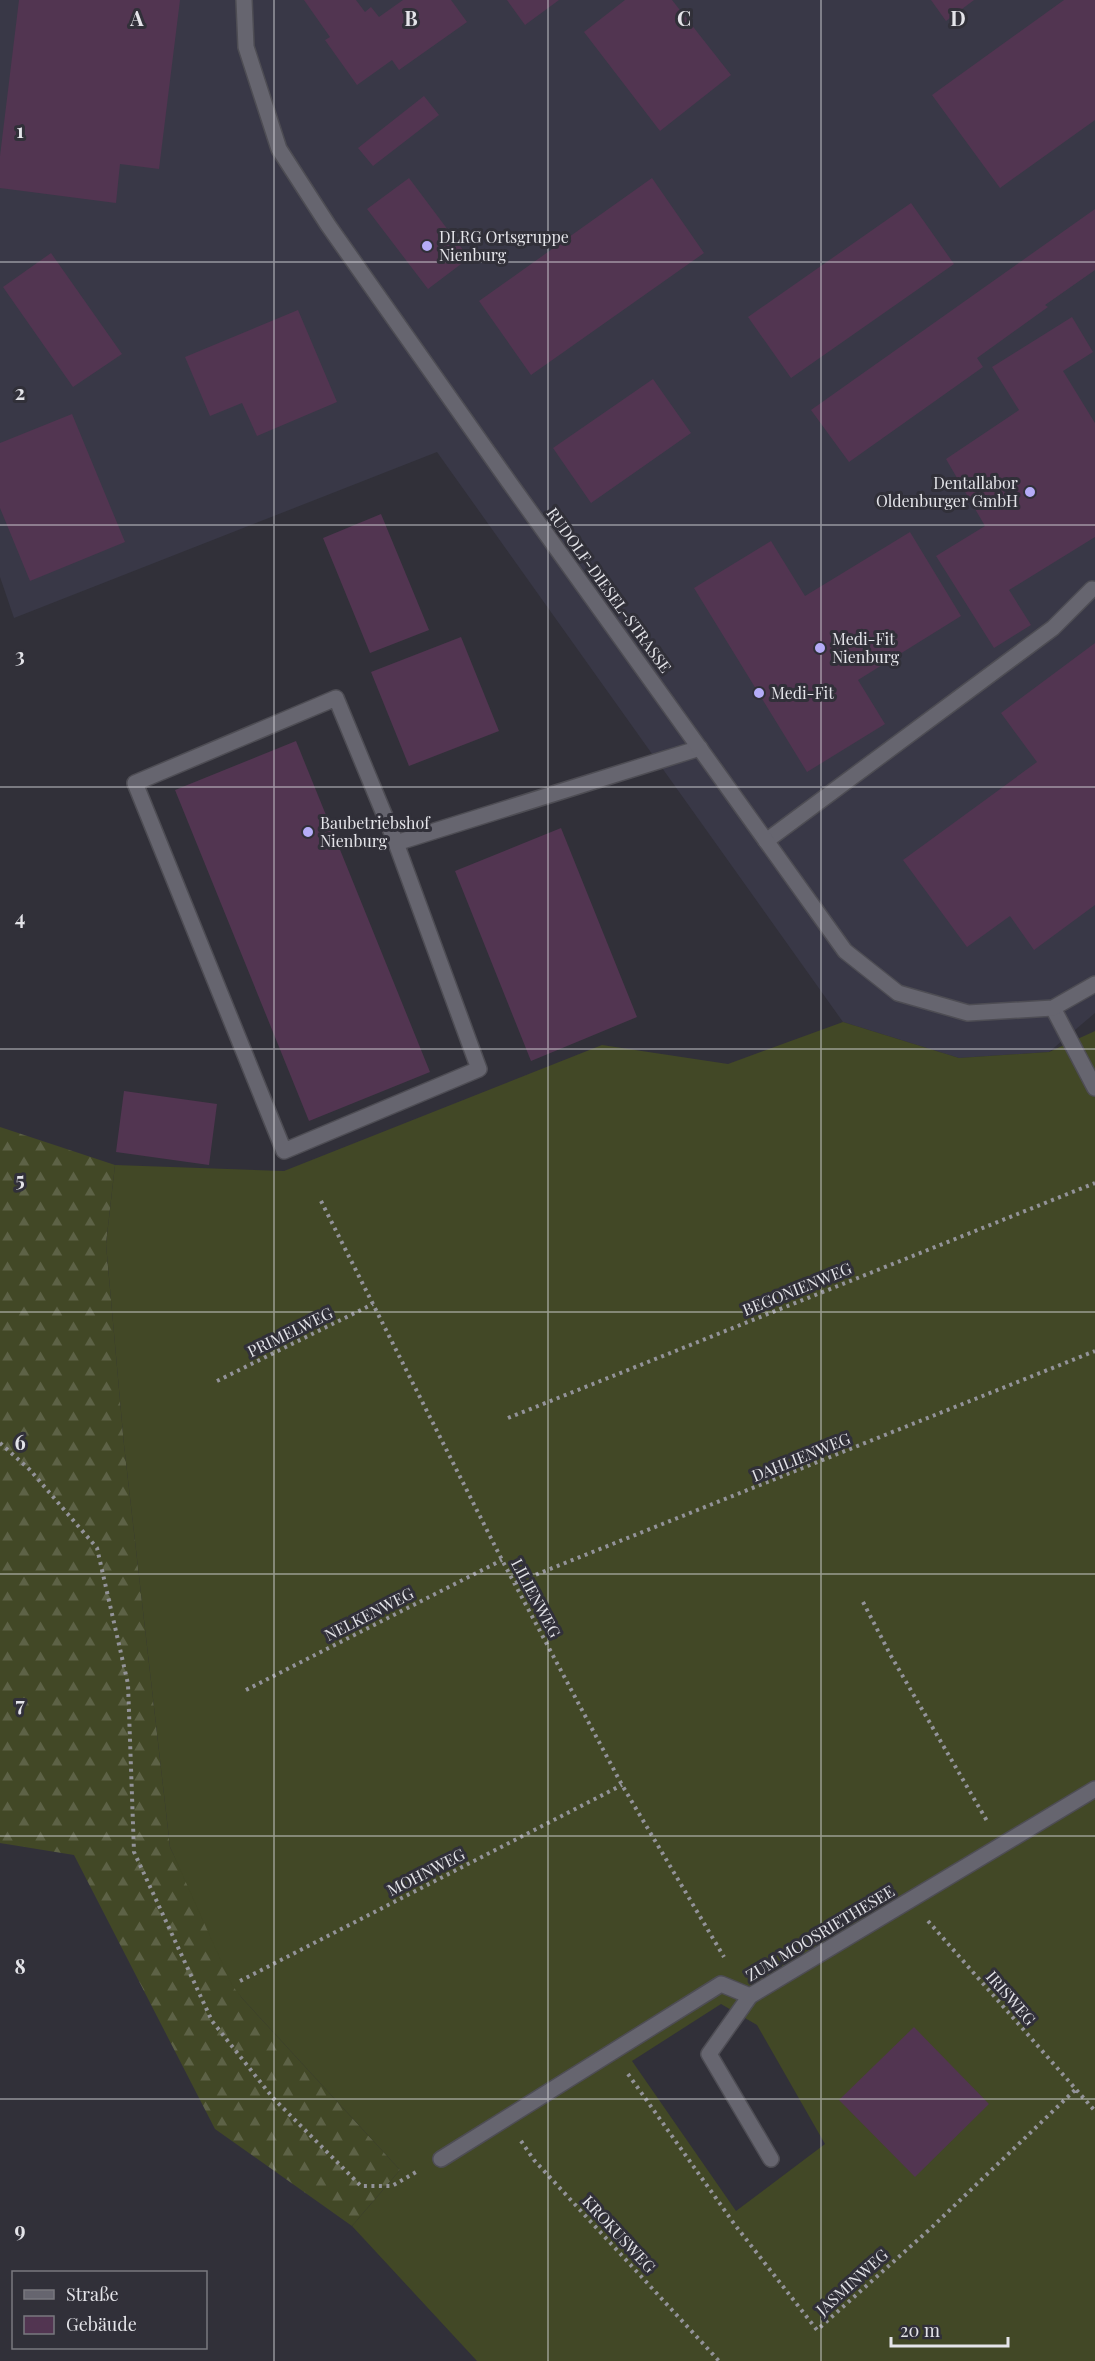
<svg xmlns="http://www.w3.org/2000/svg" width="1095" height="2361" font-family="'Playfair Display',serif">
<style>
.built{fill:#393847}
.forest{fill:url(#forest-firs)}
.garden{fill:#424826;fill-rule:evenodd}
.building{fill:#523551}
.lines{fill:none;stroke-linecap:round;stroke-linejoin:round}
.service-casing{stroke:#4e4d54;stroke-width:18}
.minor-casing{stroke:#4e4d54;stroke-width:18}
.path{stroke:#939399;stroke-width:4;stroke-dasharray:3 4.5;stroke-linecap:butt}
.service{stroke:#66656f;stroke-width:15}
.minor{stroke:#66656f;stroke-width:15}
.grid{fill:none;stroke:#e4e4e9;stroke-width:1.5;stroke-opacity:0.55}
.poi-dot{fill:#b5acf8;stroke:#313039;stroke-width:2}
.labels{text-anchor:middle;stroke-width:6;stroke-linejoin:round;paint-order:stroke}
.poi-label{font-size:16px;fill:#e4e4e9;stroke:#313039;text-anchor:start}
.street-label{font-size:16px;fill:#e4e4e9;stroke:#313039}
.grid-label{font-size:20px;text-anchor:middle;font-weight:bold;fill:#e4e4e9;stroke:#313039;stroke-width:6;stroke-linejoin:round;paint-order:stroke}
</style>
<defs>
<pattern id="forest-firs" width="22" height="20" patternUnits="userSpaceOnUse" patternTransform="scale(1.5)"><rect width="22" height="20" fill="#424826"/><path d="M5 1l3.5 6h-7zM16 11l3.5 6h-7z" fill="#5d6246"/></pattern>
</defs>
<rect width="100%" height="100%" fill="#313039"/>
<path class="built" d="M0,0H1095V1013L1049,1052L959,1058L843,1022L437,452L14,618L0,577Z"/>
<path class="forest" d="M0,1127L115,1165L106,1244L124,1445L170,1847L241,1997L400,2170L352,2226L215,2129L74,1855L0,1843Z"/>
<path class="garden" d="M843,1022L959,1058L1049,1052L1095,1031V2361H477L352,2226L400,2170L241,1997L232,1985L170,1847L124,1445L106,1244L115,1165L284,1171L602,1045L728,1064ZM721,2004L757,2025L825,2144L736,2211L632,2061Z"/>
<path class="building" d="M19,0H180L159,169L120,164L116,203L0,188V156Z
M304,0H356L365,12L371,7L379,17L403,0H451L467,22L399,70L392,60L357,85L325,40L330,37Z
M507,0H559L525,25Z
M625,0H672L731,75L660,131L584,32Z
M931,0H974L946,21Z
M1064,0H1095V120L1000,188L932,95Z
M424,96L439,115L373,166L358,148Z
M409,178L469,258L428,289L367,209Z
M652,178L704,253L531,375L479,301Z
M911,203L954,264L791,378L748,317Z
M1095,209V270L1045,305L1048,307L977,358L983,367L849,462L811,410Z
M51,253L122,354L73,387L3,287Z
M298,310L337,402L257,436L242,403L210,416L185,357Z
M1072,317L1093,352L1063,371L1095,423V537L1009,590L1031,625L994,648L936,556L985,526L946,459L1019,410L992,367Z
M653,379L691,433L591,503L553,448Z
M72,414L125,542L30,581L0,508V443Z
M381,514L429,630L370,653L323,538Z
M910,532L961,616L858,680L885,724L807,772L694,588L771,541L805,596Z
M461,637L499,731L409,766L371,672Z
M1095,643V905L1034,950L1010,916L967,947L903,860L1037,762L1001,713Z
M296,741L430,1072L309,1121L175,790Z
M561,828L637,1017L531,1061L455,871Z
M124,1091L217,1104L209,1165L116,1152Z
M914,2027L989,2104L915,2177L839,2100Z"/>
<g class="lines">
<g class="service-casing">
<path id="service" d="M766,841L1053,628L1092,589
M396,843L479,1069L284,1151L135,783L336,698L396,843L700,748
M1053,1008L1095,1088
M441,2159L721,1984L750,1996
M771,2159L709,2054L750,1996L1095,1789"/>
</g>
<g class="minor-casing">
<path id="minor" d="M244,0L246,47L279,149L328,225L509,482L845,951L898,993L968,1013L1053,1008L1095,984"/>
</g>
<path class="path" d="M321,1201L502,1560L622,1785L724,1957
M217,1381L373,1304
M508,1418L1095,1183
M0,1443L30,1470L97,1548L128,1684L134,1852L212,2021L273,2098L361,2186H392L418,2171
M515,1583L1095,1351
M863,1602L891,1656L987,1821
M246,1690L502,1560
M928,1921L1095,2111
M240,1981L622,1785
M628,2074L735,2225L817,2330L930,2229L1076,2089
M521,2141L534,2160L719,2361"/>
<use href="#service" class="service"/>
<use href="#minor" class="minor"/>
</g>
<path class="grid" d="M274,0V2361M548,0V2361M821,0V2361M0,262H1095M0,525H1095M0,787H1095M0,1049H1095M0,1312H1095M0,1574H1095M0,1836H1095M0,2099H1095"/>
<g class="poi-dot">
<circle cx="427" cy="246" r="6"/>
<circle cx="1030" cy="492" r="6"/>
<circle cx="820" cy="648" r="6"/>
<circle cx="759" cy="693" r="6"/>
<circle cx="308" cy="832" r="6"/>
</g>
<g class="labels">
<g class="poi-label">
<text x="439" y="243">DLRG Ortsgruppe<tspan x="439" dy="18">Nienburg</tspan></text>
<text x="1018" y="489" text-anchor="end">Dentallabor<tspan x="1018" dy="18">Oldenburger GmbH</tspan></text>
<text x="832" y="645">Medi-Fit<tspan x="832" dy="18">Nienburg</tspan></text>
<text x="771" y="699">Medi-Fit</text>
<text x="320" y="829">Baubetriebshof<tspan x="320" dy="18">Nienburg</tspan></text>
</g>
<g class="street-label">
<text transform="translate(609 590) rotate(54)" y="6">RUDOLF-DIESEL-STRASSE</text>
<text transform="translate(797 1289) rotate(-22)" y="6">BEGONIENWEG</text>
<text transform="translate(290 1332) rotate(-26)" y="6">PRIMELWEG</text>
<text transform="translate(801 1457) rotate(-22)" y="6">DAHLIENWEG</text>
<text transform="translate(536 1598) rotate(62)" y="6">LILIENWEG</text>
<text transform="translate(369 1614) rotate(-27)" y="6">NELKENWEG</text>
<text transform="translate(426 1872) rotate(-27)" y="6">MOHNWEG</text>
<text transform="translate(820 1933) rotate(-31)" y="6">ZUM MOOSRIETHESEE</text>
<text transform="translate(1011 1998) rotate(49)" y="6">IRISWEG</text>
<text transform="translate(619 2234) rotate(47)" y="6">KROKUSWEG</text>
<text transform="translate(852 2282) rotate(-42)" y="6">JASMINWEG</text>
</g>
</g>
<g class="grid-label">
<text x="137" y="26">A</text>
<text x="411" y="26">B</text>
<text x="684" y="26">C</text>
<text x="958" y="26">D</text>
<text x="20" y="138">1</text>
<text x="20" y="400">2</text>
<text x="20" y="663">3</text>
<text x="20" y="925">4</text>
<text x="20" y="1187">5</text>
<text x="20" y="1450">6</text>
<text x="20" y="1712">7</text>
<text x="20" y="1974">8</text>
<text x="20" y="2237">9</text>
</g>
<rect x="12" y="2271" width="195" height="78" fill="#313039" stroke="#79787f" stroke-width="1.5"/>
<rect x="24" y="2290" width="30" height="9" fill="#66656f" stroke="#79787f" stroke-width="1.5"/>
<text x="66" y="2301" font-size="18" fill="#e4e4e9">Straße</text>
<rect x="24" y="2316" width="30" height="18" fill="#523551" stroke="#79787f" stroke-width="1.5"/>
<text x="66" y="2331" font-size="18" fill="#e4e4e9">Gebäude</text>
<path d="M891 2337v9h117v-9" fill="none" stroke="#e4e4e9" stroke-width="3"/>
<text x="900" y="2337" font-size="18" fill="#e4e4e9" stroke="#313039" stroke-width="4.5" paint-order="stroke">20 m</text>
</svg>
